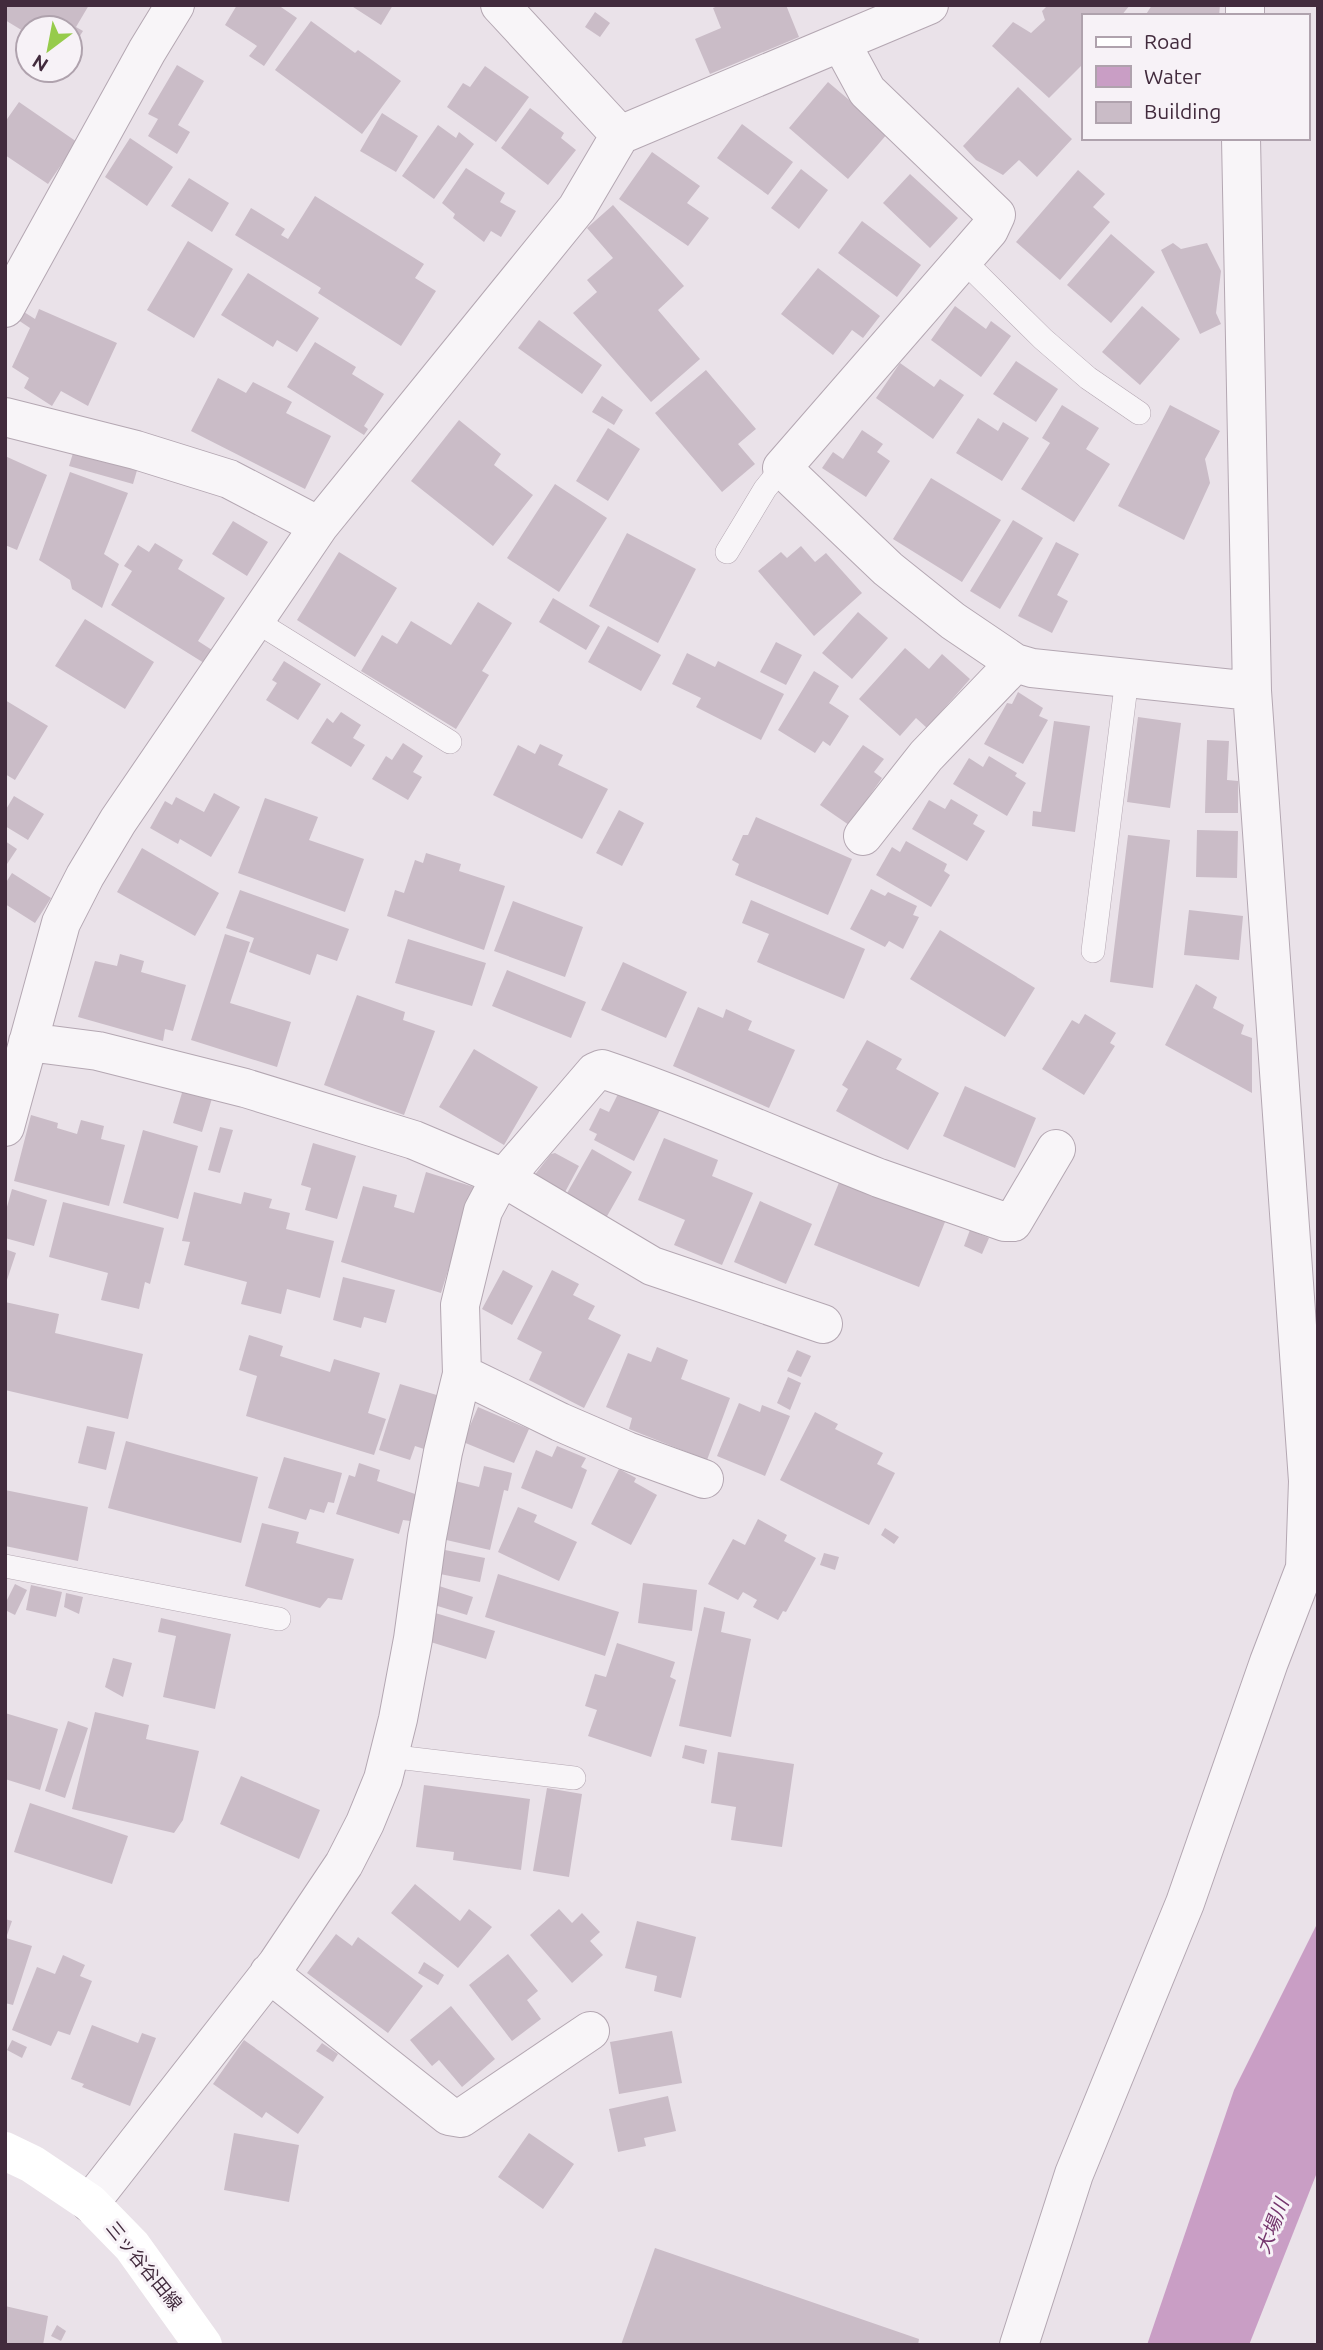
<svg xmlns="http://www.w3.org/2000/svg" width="1323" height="2350" font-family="Ubuntu,'Noto Sans JP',sans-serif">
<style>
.water{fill:#c99ec5}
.building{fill:#cabcc7}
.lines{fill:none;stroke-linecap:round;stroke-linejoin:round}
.service-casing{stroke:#b4a7b2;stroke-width:24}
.minor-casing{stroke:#b4a7b2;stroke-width:40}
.service{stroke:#f8f5f8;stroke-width:23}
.minor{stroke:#f8f5f8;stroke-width:38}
.secondary{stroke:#fff;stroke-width:38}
.labels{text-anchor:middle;stroke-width:6;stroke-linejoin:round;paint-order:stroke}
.street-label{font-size:18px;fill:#422b3d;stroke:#f7f2f7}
.water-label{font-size:19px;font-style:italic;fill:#75366d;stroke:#f7f2f7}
</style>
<rect width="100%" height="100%" fill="#eae2e9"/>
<path class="water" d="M1318,1922V2170L1249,2345H1147L1234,2090Z"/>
<path class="building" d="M5,5H89L76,27L83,31L70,51V28H28V34L5,20Z
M237,5H278L297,18L264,66L249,56L257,46L225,25Z
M350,5H393L381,25Z
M720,5H786L799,37L710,74L695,39L721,28L713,8Z
M1048,5H1130L1121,16H1083V64L1049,98L992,46L1013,22L1031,33L1045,20L1042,11Z
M1152,5H1220L1219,16H1145Z
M595,12L610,23L600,37L585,27Z
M311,21L355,53L358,50L401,81L362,134L275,70Z
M177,65L204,81L178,125L190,132L177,154L148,136L158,119L148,114Z
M485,66L529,97L496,142L447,107L463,83L470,87Z
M828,82L888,133L848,179L789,128Z
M1018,87L1072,139L1037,177L1019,160L1003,175L976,160L963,146Z
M19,102L77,142L48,184L5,155V122Z
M530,108L564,133L561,138L576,150L548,185L501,148Z
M382,113L418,136L396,172L360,151Z
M742,124L793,162L768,195L717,158Z
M438,125L456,138L459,132L474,144L434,199L402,176Z
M130,138L173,167L147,206L105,177Z
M652,152L700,186L687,203L709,218L688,246L619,199Z
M466,168L505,193L500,202L516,211L501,237L491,231L484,242L453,218L455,214L442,203Z
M801,169L828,190L799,229L771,208Z
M1078,170L1105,194L1093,207L1110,222L1060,280L1016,242Z
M910,174L958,218L930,248L883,203Z
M189,178L229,203L212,232L171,206Z
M315,196L424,264L415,278L436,291L401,346L318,293L321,288L235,235L251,208L285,229L281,235L288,239Z
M613,205L684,286L658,310L700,359L651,402L573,313L597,292L587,280L613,258L587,228Z
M862,221L921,265L897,297L838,253Z
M1111,234L1155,272L1111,323L1067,285Z
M188,241L233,269L194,338L147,310Z
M1173,243L1181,249L1207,243L1221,271L1216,313L1221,324L1200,334L1161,250Z
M818,268L880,316L863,338L852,330L833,355L781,314Z
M248,273L319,318L297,352L277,340L273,347L221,315Z
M955,306L986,329L991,321L1011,336L981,377L931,340Z
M1142,306L1180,339L1140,385L1102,352Z
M39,309L117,343L88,406L61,391L52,406L24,388L29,378L12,367L30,328L18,320L24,312L35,319Z
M539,320L602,365L582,394L518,348Z
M315,342L356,367L352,374L384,394L364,426L368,429L364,435L287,387Z
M1016,361L1058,389L1036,422L993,394Z
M900,363L934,387L940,379L964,395L933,439L876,398Z
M706,370L756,429L738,444L755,464L722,492L655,413Z
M218,378L246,393L253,382L292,402L286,413L331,436L305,489L191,431Z
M602,396L623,410L614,425L592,412Z
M1062,405L1099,428L1086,449L1110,464L1074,522L1021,489L1050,443L1042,438Z
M1170,405L1220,431L1205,459L1210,483L1184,540L1118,506Z
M978,418L998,431L1003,422L1029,438L1002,481L956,453Z
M459,420L501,454L494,465L533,495L493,546L411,481Z
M608,428L640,449L608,501L576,481Z
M862,430L883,444L877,452L890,461L866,497L822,468L833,452L843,459Z
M74,450L138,467L133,484L69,466Z
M5,456L47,475L17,550L5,545Z
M70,472L128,493L104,554L119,564L102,608L72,589L70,580L39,560Z
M931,478L1001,520L962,582L893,539Z
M555,484L607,518L559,592L507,558Z
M1013,520L1043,538L1000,609L970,591Z
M233,521L268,542L247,576L212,554Z
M627,533L696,569L658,643L589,606Z
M1056,542L1079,554L1057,595L1068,601L1052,633L1018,616Z
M155,543L183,560L178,569L225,598L198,641L212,650L204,663L111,605L132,571L124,566L138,545L149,552Z
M801,546L815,562L826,553L862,593L814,636L758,571L781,552L787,558Z
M339,552L397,588L355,657L297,620Z
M553,598L600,626L586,650L539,622Z
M478,602L512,623L482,671L489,675L456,729L361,671L382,635L397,644L411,621L451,645Z
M858,612L888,638L852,679L822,653Z
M85,619L154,662L125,709L55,666Z
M608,626L661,655L641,691L588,662Z
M776,642L802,655L786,685L760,672Z
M905,648L929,669L942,654L970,679L927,728L916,718L900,736L859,699Z
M687,653L715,667L718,661L784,694L761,740L696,707L701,698L672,684Z
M284,661L321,684L298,720L266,700L277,683L272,680Z
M814,671L839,686L829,703L849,716L830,746L823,741L815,753L778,730Z
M1018,692L1043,708L1039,716L1048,720L1023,764L984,744L1007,703L1012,704Z
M5,700L48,726L15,780L5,774Z
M341,712L361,725L353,738L365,745L351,767L311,743L327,718L333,723Z
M1138,717L1181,723L1170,808L1127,802Z
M1054,721L1090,726L1075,832L1032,826L1033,811L1041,812Z
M1207,740L1229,741L1227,780L1238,781V813H1205Z
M403,743L423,756L413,772L422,777L408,800L372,779L386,756L392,760Z
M540,744L563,755L558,765L608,789L582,839L493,795L518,745L535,754Z
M863,745L884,759L874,772L882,778L849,825L820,805Z
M989,756L1017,773L1015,776L1026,783L1007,816L953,784L969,758L983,767Z
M214,793L240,807L211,857L180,839L178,844L150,828L165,801L172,805L176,797L204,812Z
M14,796L44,814L28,840L5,826V811Z
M265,798L318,817L309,840L364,859L345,912L238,873Z
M951,799L978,815L973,824L985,831L967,861L912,829L929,800L945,809Z
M619,810L644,823L622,866L596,853Z
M756,817L852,859L828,915L735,875L739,864L732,860L743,835H748Z
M1197,830L1238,831L1237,878L1196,877Z
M1128,835L1170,840L1153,988L1110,982Z
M5,841L17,849L5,867Z
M906,841L947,864L944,871L950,875L931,907L876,875L892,847L900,852Z
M142,848L219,893L195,936L117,892Z
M426,853L461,864L459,871L505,886L484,950L387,916L395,890L404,893L415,860L423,863Z
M12,873L51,898L35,923L5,904V884Z
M871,889L885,896L888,892L917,906L913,915L919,917L903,949L889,941L885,947L850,929Z
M240,890L349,929L337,961L317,954L310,975L249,952L254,938L226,928Z
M751,900L865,949L844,999L757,962L769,934L742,923Z
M513,901L583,927L565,977L494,951Z
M1189,910L1243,916L1239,960L1184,955Z
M940,930L1035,988L1005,1037L910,979Z
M225,934L250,942L230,1003L291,1022L277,1067L191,1040Z
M408,939L486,963L472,1006L395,983Z
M120,954L144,961L141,972L186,985L173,1031L165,1029L163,1041L78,1017L95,961L117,966Z
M623,962L687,992L666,1038L601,1010Z
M507,970L586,1002L571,1038L492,1006Z
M1196,984L1217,997L1213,1008L1244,1025L1241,1034L1252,1038V1093L1165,1045Z
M357,995L405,1012L403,1020L435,1031L404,1115L324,1085Z
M698,1007L723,1018L726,1009L752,1021L748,1030L795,1050L769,1108L673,1066Z
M1085,1014L1116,1033L1110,1043L1115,1046L1084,1095L1042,1069L1072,1020L1079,1024Z
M867,1040L902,1059L896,1069L939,1093L908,1150L836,1111L848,1089L842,1085Z
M474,1049L538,1087L504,1145L439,1107Z
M184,1086L213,1095L202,1132L173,1123Z
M965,1086L1036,1118L1015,1168L943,1136Z
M620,1090L660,1110L634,1161L594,1140L597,1134L589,1130L600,1108L609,1112Z
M31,1115L58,1123L57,1128L77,1134L81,1120L104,1126L101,1139L125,1145L109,1206L14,1181Z
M220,1127L233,1130L220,1173L208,1170Z
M143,1130L198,1146L178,1219L123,1203Z
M664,1138L718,1160L712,1176L753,1193L722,1265L674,1245L685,1220L638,1200Z
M313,1143L356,1156L337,1219L305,1210L311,1188L301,1185Z
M592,1149L632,1172L606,1218L566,1195Z
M555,1153L579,1166L564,1194L533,1177L551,1154Z
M426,1172L474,1187L441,1293L341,1262L363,1186L397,1195L394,1207L414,1213Z
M840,1180L945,1222L919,1287L814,1245Z
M12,1189L47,1200L34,1246L5,1238V1214Z
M194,1192L241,1204L244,1192L272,1199L269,1208L290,1213L286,1229L334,1241L320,1298L287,1289L281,1314L241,1304L247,1282L184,1265L190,1242L182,1241Z
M760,1201L812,1224L786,1284L734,1262Z
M63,1202L164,1228L150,1284L145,1282L139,1309L101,1300L108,1273L49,1257Z
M970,1230L989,1238L982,1254L964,1246Z
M5,1249L16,1253L6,1283H5Z
M503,1270L533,1286L512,1325L482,1309Z
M552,1270L579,1284L573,1295L595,1306L588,1319L621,1335L584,1408L529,1380L542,1352L517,1339Z
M343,1277L395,1290L386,1323L364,1317L361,1328L333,1320Z
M5,1302L59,1314L55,1333L143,1354L128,1419L5,1390Z
M249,1335L283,1346L280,1356L330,1372L334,1359L380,1373L368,1413L386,1419L374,1455L246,1416L257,1376L239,1370Z
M657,1347L688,1360L681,1379L730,1398L707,1460L629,1429L632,1418L606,1407L628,1353L651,1362Z
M797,1350L811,1356L801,1377L787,1371Z
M788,1377L801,1383L790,1410L777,1403Z
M400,1384L440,1396L424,1449L415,1446L410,1460L379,1450Z
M739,1403L760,1412L762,1405L790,1416L765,1476L717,1456Z
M478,1407L529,1429L514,1463L463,1442Z
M815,1412L838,1424L835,1429L883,1453L877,1464L895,1473L869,1525L780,1480Z
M87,1426L115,1432L106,1470L78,1463Z
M126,1441L258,1477L241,1543L108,1508Z
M557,1446L586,1458L581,1467L587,1470L572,1509L521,1488L536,1450L552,1457Z
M284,1457L342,1473L334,1503L328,1502L324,1513L310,1509L306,1520L268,1508Z
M359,1463L380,1470L377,1481L418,1495L410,1521L403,1520L399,1534L336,1514L349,1475L355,1477Z
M484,1466L512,1473L508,1491L504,1490L490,1550L442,1539L455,1481L479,1487Z
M619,1469L636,1478L634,1482L657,1495L631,1545L591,1524Z
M5,1490L88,1507L78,1561L5,1546Z
M518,1507L537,1515L534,1522L577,1542L559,1581L498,1552Z
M758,1519L787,1535L784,1541L816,1558L786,1612L783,1611L778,1620L753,1607L757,1600L743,1592L738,1600L708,1584L733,1539L745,1545Z
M262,1523L299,1532L296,1543L354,1559L342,1600L328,1598L320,1608L245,1586Z
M885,1528L899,1537L894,1544L881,1535Z
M440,1549L485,1558L480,1582L435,1573Z
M824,1553L839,1557L835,1570L820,1565Z
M498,1574L619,1612L605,1656L485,1617Z
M643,1583L697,1590L692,1631L638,1623Z
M15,1584L27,1590L15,1615L5,1610V1604Z
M31,1585L62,1592L56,1617L26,1610Z
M436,1585L473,1597L467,1615L431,1604Z
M66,1593L83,1597L79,1614L64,1607Z
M704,1607L725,1612L721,1632L751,1639L731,1737L679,1726Z
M432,1612L495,1631L486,1659L424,1640Z
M161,1618L231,1634L215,1709L163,1697L176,1636L158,1632Z
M617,1643L675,1662L670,1677L676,1680L651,1757L588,1736L597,1710L585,1706L595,1674L606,1677Z
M113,1658L132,1663L123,1697L105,1687Z
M95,1712L149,1725L146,1739L199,1751L183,1820L174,1833L72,1809Z
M5,1713L58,1729L40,1790L5,1779Z
M68,1721L88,1728L65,1798L45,1791Z
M685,1745L707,1750L704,1764L682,1758Z
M718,1752L794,1764L782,1847L731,1840L736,1807L711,1803Z
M241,1776L320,1810L299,1859L220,1824Z
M424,1785L530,1799L521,1870L453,1860L454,1852L416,1847Z
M547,1788L582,1794L569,1877L533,1871Z
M30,1803L128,1836L112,1884L14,1852Z
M415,1884L460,1921L469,1909L492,1927L458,1968L391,1913Z
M559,1909L572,1923L582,1913L600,1932L590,1941L603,1955L572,1983L530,1935Z
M5,1919L12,1921L6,1938L32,1946L13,2005L5,2003Z
M637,1921L696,1937L681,1998L654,1991L657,1976L625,1968Z
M336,1934L352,1946L358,1937L423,1986L388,2033L307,1973Z
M508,1954L538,1991L527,2000L541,2019L512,2041L469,1985Z
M63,1955L85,1965L80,1976L92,1981L70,2035L58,2031L51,2046L12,2030L37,1967L55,1974Z
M424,1962L444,1975L438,1985L418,1973Z
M451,2006L495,2059L462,2087L439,2060L432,2066L410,2040Z
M92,2025L138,2043L142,2033L156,2038L130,2106L82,2087L84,2084L71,2079Z
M672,2031L682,2083L619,2094L610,2042Z
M12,2040L27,2047L22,2058L7,2050Z
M244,2040L324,2097L298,2134L266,2112L262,2118L213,2084Z
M322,2043L338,2054L333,2062L316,2051Z
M668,2096L676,2131L644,2138L646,2146L618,2152L609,2109Z
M234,2133L299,2145L289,2202L224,2190Z
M529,2133L574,2164L543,2209L498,2177Z
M655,2248L919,2339L918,2345H621Z
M5,2306L48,2316L43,2345H5Z
M57,2325L66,2331L61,2341L51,2336Z"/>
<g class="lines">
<g class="service-casing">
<path id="service" d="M963,260L1043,339L1088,378L1139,413
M727,552L765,489L782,468
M254,620L450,742
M1093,951L1127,678
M5,1566L279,1619
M388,1756L574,1778"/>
</g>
<g class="minor-casing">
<path id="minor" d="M500,5L620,135
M1245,16V5
M841,43L867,91L996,215L989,230L782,468L888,569L953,621L1015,663
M5,308L147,51L175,5
M5,417L136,450L229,479L319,526
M863,836L926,756L1015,663L1032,668L1252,691
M28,1042L98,1051L245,1088L414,1140L504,1178L652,1266L823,1324
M5,1127L61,923L85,876L118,821L319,526L577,208L620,135L929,5
M462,1374L560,1422L627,1451L704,1479
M269,1973L449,2116L461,2118L590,2031
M90,2203L277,1964L344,1864L365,1823L383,1779L398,1719L413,1639L427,1537L443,1452L462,1374L460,1305L483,1211L492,1194L504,1178L595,1072L602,1069C697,1101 787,1142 879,1178C921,1193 963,1207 1005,1222H1013L1056,1149
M1019,2345L1074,2174L1185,1903L1269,1662L1305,1568L1308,1481L1252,691L1241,138"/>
</g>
<use href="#service" class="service"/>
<use href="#minor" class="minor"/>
<path class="secondary" d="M5,2151L32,2164L90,2203L132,2246L203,2345"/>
</g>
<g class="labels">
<g class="street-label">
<text transform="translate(144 2266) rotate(51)" y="6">三ッ谷谷田線</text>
</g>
<g class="water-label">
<text transform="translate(1272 2226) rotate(-69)" y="7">大場川</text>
</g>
</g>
<rect width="1323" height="2350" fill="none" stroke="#422b3d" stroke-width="14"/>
<rect x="1082" y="14" width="228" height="126" fill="#f7f2f7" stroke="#afa2ad" stroke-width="2"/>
<rect x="1096" y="37" width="35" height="10" fill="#ffffff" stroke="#afa2ad" stroke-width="2"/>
<text x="1144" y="49" font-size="21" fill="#422b3d">Road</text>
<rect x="1096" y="66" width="35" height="21" fill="#c99ec5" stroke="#afa2ad" stroke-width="2"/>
<text x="1144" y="84" font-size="21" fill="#422b3d">Water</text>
<rect x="1096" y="102" width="35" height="21" fill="#cabcc7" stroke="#afa2ad" stroke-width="2"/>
<text x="1144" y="119" font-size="21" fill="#422b3d">Building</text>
<g transform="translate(49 49) rotate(212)"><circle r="33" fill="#f7f2f7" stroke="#afa2ad" stroke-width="2"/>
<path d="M0-5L12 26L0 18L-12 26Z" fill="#96cb4b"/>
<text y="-10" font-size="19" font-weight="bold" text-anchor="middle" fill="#422b3d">N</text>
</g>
</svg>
